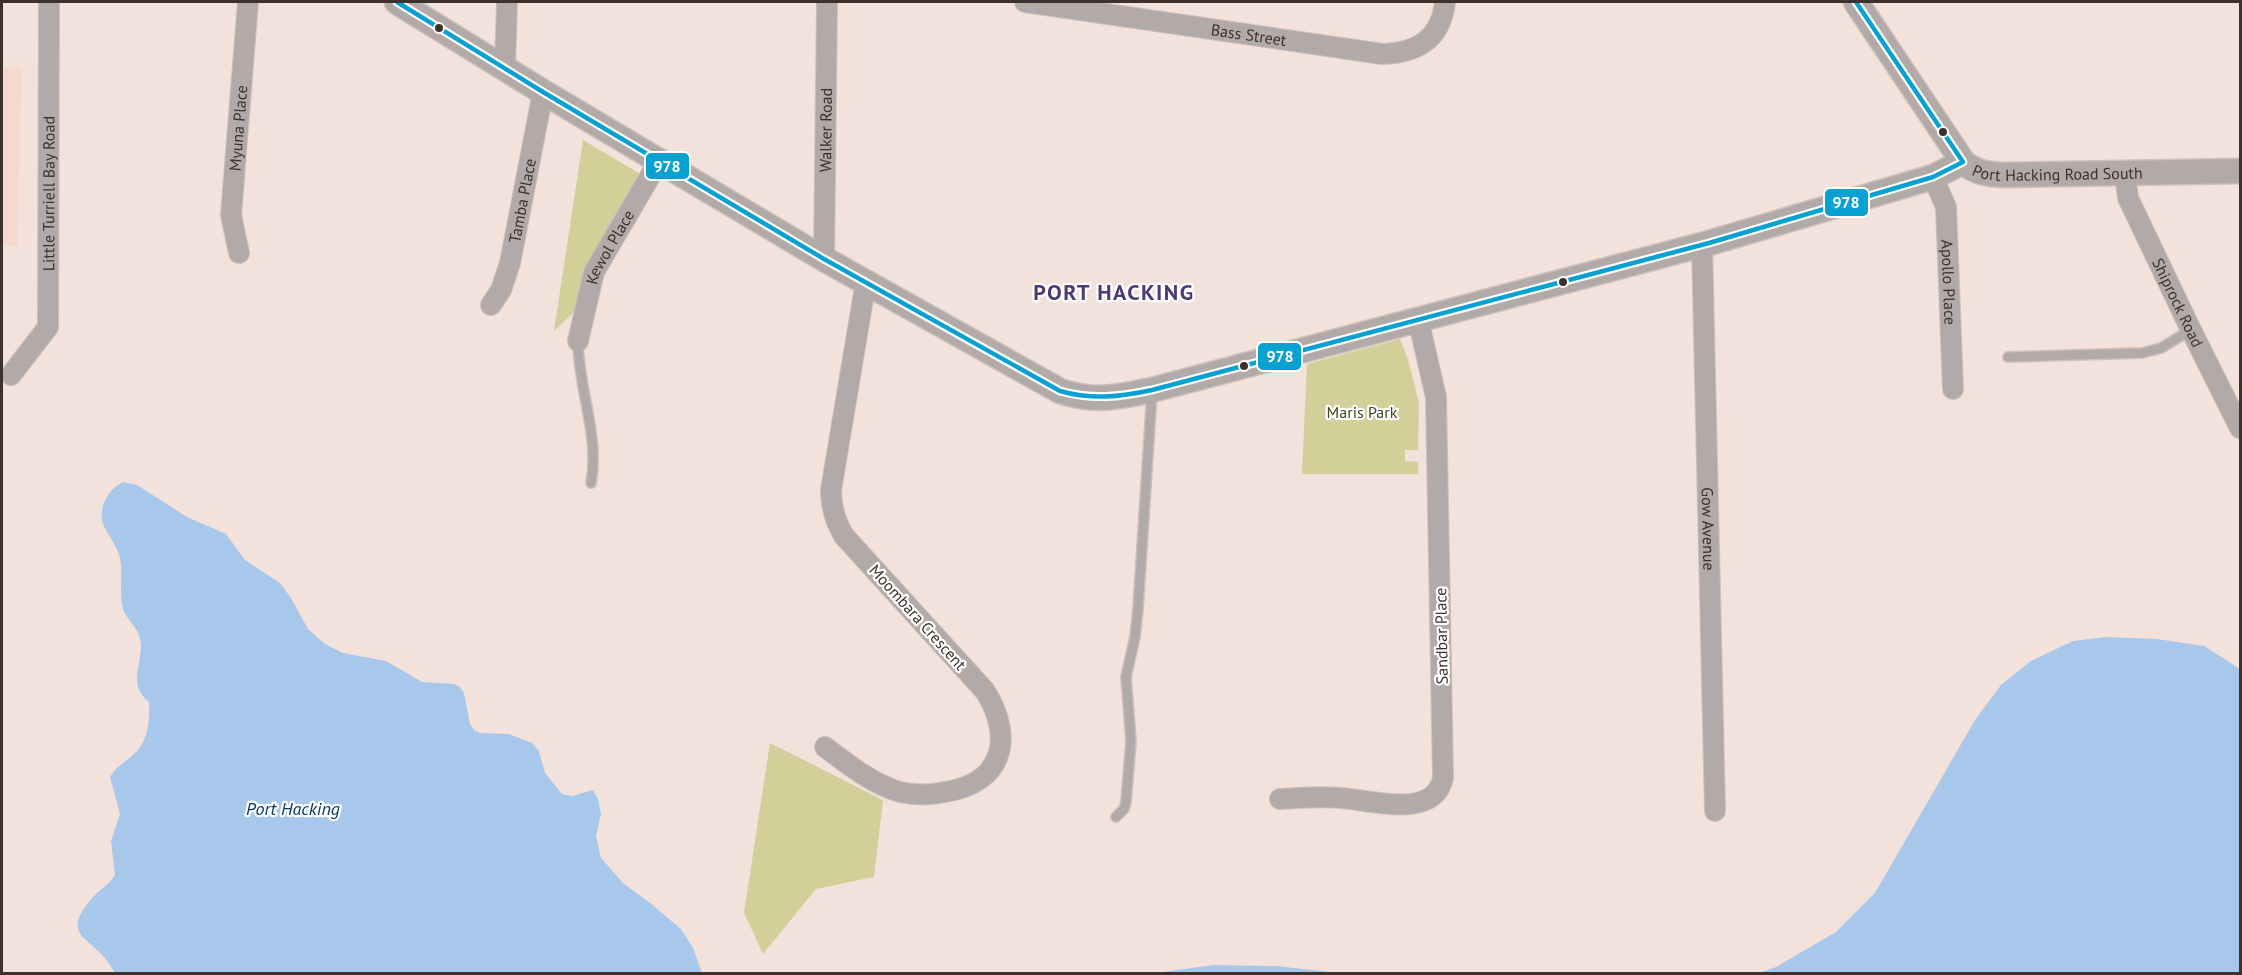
<svg xmlns="http://www.w3.org/2000/svg" width="2242" height="975" font-family="'PT Sans',sans-serif">
<style>
.built{fill:#f6d9ce}
.green{fill:#d2cf99}
.water{fill:#a7c7eb}
.lines{fill:none;stroke-linecap:round;stroke-linejoin:round}
.service-casing{stroke:#cdbfba;stroke-width:12}
.minor-casing{stroke:#cdbfba;stroke-width:22}
.tertiary-casing{stroke:#cdbfba;stroke-width:27}
.service{stroke:#b1aaa9;stroke-width:9}
.minor{stroke:#b1aaa9;stroke-width:20}
.tertiary{stroke:#b1aaa9;stroke-width:24}
.bus-1-casing{stroke:#fff;stroke-width:9}
.bus-1{stroke:#09a1d2;stroke-width:4.5}
.bus-dot{fill:#3c312c;stroke:#fff;stroke-width:2}
.labels{text-anchor:middle;stroke-width:4.5;stroke-linejoin:round;paint-order:stroke}
.street-label{font-size:16px;fill:#3c312c;stroke:#fff}
.park-label{font-size:16px;fill:#41451d;stroke:#fff}
.water-label{font-size:18px;font-style:italic;fill:#063863;stroke:#fff}
.district-label{font-size:22px;font-weight:bold;letter-spacing:1.5px;fill:#4a3b77;stroke:#fff}
.line-badge{stroke:#fff;stroke-width:2}
.badge-label{font-size:16px;text-anchor:middle;font-weight:bold;fill:#fff}
</style>
<rect width="100%" height="100%" fill="#f3e2dc"/>
<path class="built" d="M2,67L22,68L17,246H2Z"/>
<path class="green" d="M583,140L642,175L587,268L574,312L554,331Z
M1400,339L1408,360L1419,403L1418,450H1405V461L1418,462V474H1302L1307,364Z
M770,743L883,800L874,877L816,889L763,954L744,913Z"/>
<path class="water" d="M123,482L137,485L187,517L226,534L245,560L280,583L291,598L308,629L325,644L343,653L386,661L422,682L454,684L460,687L464,693L470,724L474,730L480,733L509,734L532,743L539,751L545,773L562,794L572,796L593,790L598,799L601,814L596,836L601,858L624,884L650,903L681,929L693,948L702,973H115C112,968 109,963 105,958C83,934 63,933 92,898C99,890 109,885 115,875L111,841L120,814L110,777C116,767 125,762 134,754C148,742 150,720 149,702C123,682 149,657 138,633C134,624 126,618 123,609C119,593 123,574 120,558C117,545 108,536 103,524C98,508 108,489 123,482Z
M2106,637L2157,639L2204,646L2240,669V973H1759L1776,967L1836,932L1875,893L1975,720L2001,685L2031,661L2073,641Z
M1213,965L1276,966L1340,973H1156Z"/>
<g class="lines">
<g class="service-casing">
<path id="service" d="M578,341C578,388 600,437 591,483
M2008,357L2142,353L2161,348L2191,330
M1116,817L1124,809L1126,802L1131,741L1126,677L1135,637L1138,609L1152,392"/>
</g>
<g class="minor-casing">
<g id="minor">
<path id="s1" d="M1025,2L1382,54C1417,53 1441,39 1445,2"/>
<path d="M505,67L507,2"/>
<path id="s2" d="M2125,173L2128,198L2191,330L2240,428"/>
<path id="s3" d="M1933,177L1946,207L1953,389"/>
<path id="s4" d="M1702,245L1715,811"/>
<path id="s5" d="M239,253L231,215L248,2"/>
<path id="s6" d="M824,259L827,2"/>
<path id="s7" d="M491,305L501,290L510,263L543,92"/>
<path id="s8" d="M578,341L594,272L659,161"/>
<path id="s9" d="M11,375L48,327L49,2"/>
<path d="M825,747C847,764 873,784 900,792C914,795 931,795 945,792C1004,783 1014,737 985,691L844,536C835,521 831,507 831,490L866,281"/>
<path d="M1280,799C1301,798 1320,796 1341,798C1371,800 1434,820 1443,778L1436,397L1418,319"/>
</g>
</g>
<g class="tertiary-casing">
<g id="tertiary">
<path d="M397,2L543,92L824,259L1060,391C1095,403 1117,397 1152,390L1709,243L1933,177L1963,162"/>
<path id="s10" d="M1856,2L1963,162C1976,173 1987,174 2003,175L2240,171"/>
</g>
</g>
<use href="#service" class="service"/>
<use href="#minor" class="minor"/>
<use href="#tertiary" class="tertiary"/>
<g class="bus-1-casing">
<path id="bus-1" d="M397,2L543,92L824,259L1060,391C1092,400 1120,397 1152,390L1709,243L1933,177L1963,162L1856,2"/>
</g>
<use href="#bus-1" class="bus-1"/>
</g>
<g class="bus-dot">
<circle cx="439" cy="28" r="5"/>
<circle cx="1943" cy="132" r="5"/>
<circle cx="1563" cy="282" r="5"/>
<circle cx="1244" cy="366" r="5"/>
</g>
<g class="labels">
<g class="street-label">
<text dy="6" stroke="none"><textPath href="#s1" startOffset="226">Bass Street</textPath></text>
<text dy="6" stroke="none"><textPath href="#s5" startOffset="126">Myuna Place</textPath></text>
<text dy="6" stroke="none"><textPath href="#s6" startOffset="129">Walker Road</textPath></text>
<text dy="6" stroke="none"><textPath href="#s10" startOffset="290">Port Hacking Road South</textPath></text>
<text dy="6" stroke="none"><textPath href="#s9" startOffset="194">Little Turriell Bay Road</textPath></text>
<text dy="6" stroke="none"><textPath href="#s7" startOffset="110">Tamba Place</textPath></text>
<text dy="6" stroke="none"><textPath href="#s8" startOffset="100">Kewol Place</textPath></text>
<text dy="6" stroke="none"><textPath href="#s3" startOffset="108">Apollo Place</textPath></text>
<text dy="6" stroke="none"><textPath href="#s2" startOffset="141">Shiprock Road</textPath></text>
<text dy="6" stroke="none"><textPath href="#s4" startOffset="284">Gow Avenue</textPath></text>
<text transform="translate(918 617) rotate(48)" y="6">Moombara Crescent</text>
<text transform="translate(1441 636) rotate(-91)" y="6">Sandbar Place</text>
</g>
<g class="park-label">
<text x="1362" y="418">Maris Park</text>
</g>
<g class="water-label">
<text x="293" y="815">Port Hacking</text>
</g>
<g class="district-label">
<text x="1114" y="300">PORT HACKING</text>
</g>
</g>
<g class="line-badge">
<rect x="645" y="152" width="45" height="28" rx="6" fill="#09a1d2"/>
<rect x="1824" y="188" width="45" height="29" rx="6" fill="#09a1d2"/>
<rect x="1257" y="342" width="45" height="29" rx="6" fill="#09a1d2"/>
</g>
<g class="badge-label">
<text x="667" y="172">978</text>
<text x="1846" y="208">978</text>
<text x="1280" y="362">978</text>
</g>
<rect width="2242" height="975" fill="none" stroke="#3c312c" stroke-width="6"/>
</svg>
